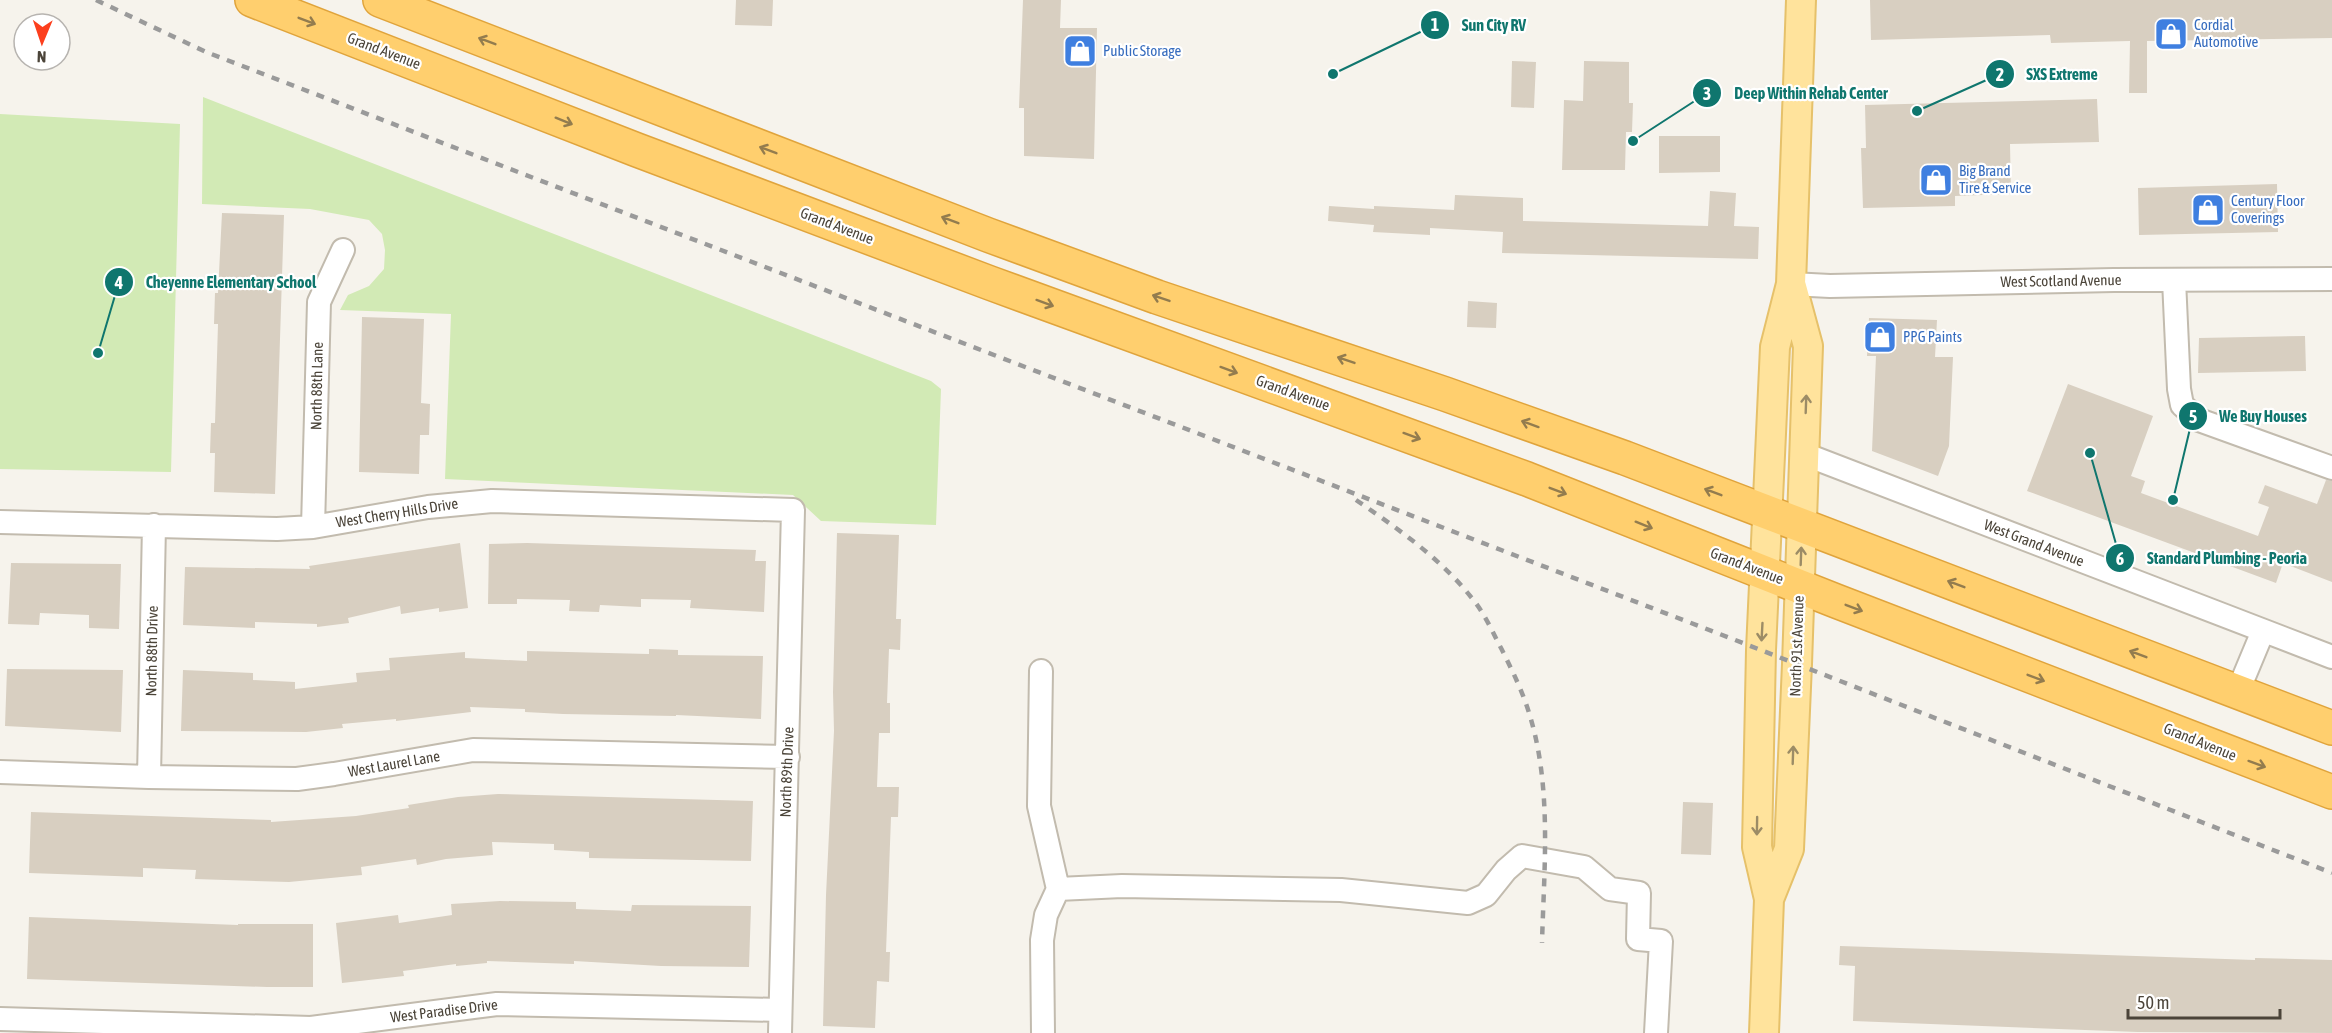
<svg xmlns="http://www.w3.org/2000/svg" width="2332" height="1033" font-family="'Asap Condensed',sans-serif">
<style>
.green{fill:#d2eab5}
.building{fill:#d8cfc1}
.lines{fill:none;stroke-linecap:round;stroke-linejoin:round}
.minor-casing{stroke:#c2bbae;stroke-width:26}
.major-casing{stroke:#e6c16a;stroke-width:32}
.highway-casing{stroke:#e0a43c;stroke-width:36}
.minor{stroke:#fff;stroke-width:22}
.major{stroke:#ffe39c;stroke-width:28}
.highway{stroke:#ffcf6e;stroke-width:33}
.rail{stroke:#9a9a9a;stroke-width:4.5;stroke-dasharray:8 8;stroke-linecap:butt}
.oneway{stroke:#937c4e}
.oneway2{stroke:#9c8c66}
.labels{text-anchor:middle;stroke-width:4.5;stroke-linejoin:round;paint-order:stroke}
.shop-label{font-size:15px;fill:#366cbe;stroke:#fff;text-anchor:start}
.street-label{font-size:15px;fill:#4b4439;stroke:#fff}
.leader{fill:none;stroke:#0f766e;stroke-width:2}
.callout-dot{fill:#0f766e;stroke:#fff;stroke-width:2}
.mark-label{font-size:18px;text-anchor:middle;font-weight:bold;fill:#fff}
.callout-label{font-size:16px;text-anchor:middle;font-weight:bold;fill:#0f766e;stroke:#fff;stroke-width:4.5;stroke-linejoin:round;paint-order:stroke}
</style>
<rect width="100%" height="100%" fill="#f6f3ec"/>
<path class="green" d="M203,97L931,381L941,389L936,525L821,521L793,495L445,479L451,314L340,310L348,295L369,286L384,269L385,250L382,234L369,220L310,209L202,204Z
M0,114L180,124L171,472L0,469Z"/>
<path class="building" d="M736,0H773L772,26L735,25Z
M1023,0H1061L1060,28H1097L1094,159L1024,156V108H1019Z
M1870,0H2332V38L2147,41V93H2129L2130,41L2051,43L2050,35L1871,40Z
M1512,61L1536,62L1534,108L1511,107Z
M1584,61L1629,62V103H1633L1632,132H1626L1625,170H1562L1564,100L1583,101Z
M2097,99L2099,142L2010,144L2011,194L1955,196V206L1863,208L1861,148H1866L1865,105Z
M1659,136H1720V172L1659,173Z
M2277,184L2278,232L2139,235L2138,188Z
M1710,191L1736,193L1734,226L1759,227L1758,259L1502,253L1503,232L1430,228V235L1373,232L1374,225L1328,221L1329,206L1374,209V206L1454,210L1455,195L1523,198V221L1708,226Z
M222,213L284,215L275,494L214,492L215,453H210L211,423H215L218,324H214L215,293H218Z
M1468,301L1497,303L1496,328L1467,327Z
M362,317L424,319L421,403L430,404L429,435H420L419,474L359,472Z
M1869,318L1937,320L1935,357H1953L1949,446L1938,476L1872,451L1876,356H1867Z
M2305,336L2306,371L2198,373L2199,338Z
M2068,384L2153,416L2131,476L2145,481L2141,493L2258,536L2269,507L2258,503L2265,485L2317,504L2326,480L2332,481V582L2283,563L2276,583L2027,491Z
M837,533L899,535L896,619H901L900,650L889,649L887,703H890V733H879L877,787H899L898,817H891L886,952H890L889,982L877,981L875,1028L823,1026L826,895L834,731L833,692Z
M460,543L468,608L439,612V608L401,614L400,606L348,618L349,623L317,627V624L255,622V628L183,625L185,567L310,569L309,566Z
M527,543L756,550L755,561H766L764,612L690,608L691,600L641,599V607L600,605L599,612L569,611L570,600L517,599V604H488L489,544Z
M11,563L121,564L119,629L89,628V615L40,613L39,625L8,624Z
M649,649L678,650V655L763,656L761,719L676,715V716L563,714L525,712V709L470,707L471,712L396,721V719L342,724L343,728L306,732L181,731L183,670L253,673V680L295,682V689L357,682L356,673L390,670L389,658L465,652V658L527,661V651L649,654Z
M7,669L123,670L121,732L5,726Z
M498,794L753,801L751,861L589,858V852L554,850V844L492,842L493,855L446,859L417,865L416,859L361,867L362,875L289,882L195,879L196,870L143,868V877L29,873L31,812L271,820V822L356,816L409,808L408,805L458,797Z
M1683,802L1713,803L1711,855L1681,854Z
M500,901L576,902V909L631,911L632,905L751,906L749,967L661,966L574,961V964L487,961V963L456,966V964L403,971L404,976L342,983L336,923L398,915L399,923L452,915L451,904Z
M29,917L238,925V924H313V987H267L27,979Z
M1840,946L2255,960V958L2332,960V1033L2138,1032L1853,1021L1855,966L1839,965Z"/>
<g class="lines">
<g class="minor-casing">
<path id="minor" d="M2174,280L2179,389L2182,405L2199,420L2332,468
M1791,284L1830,286L2114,280L2332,279
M1804,454L2332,657
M0,522L277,529L313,527L428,507L492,501L793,510L780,1033
M313,527L319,302L343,250
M1041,671L1039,806L1058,889
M2238,691L2263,631
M0,772L149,777L297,779L334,774L473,750L788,757
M149,777L154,525
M0,1019L311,1028L497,1004L780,1010
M1043,1033L1042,940L1046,915L1058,889L1122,886L1341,890L1468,903L1486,895L1506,870L1522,856L1584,867L1610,889L1639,893L1638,939L1661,941L1656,1033"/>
</g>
<g class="major-casing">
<path id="major" d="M1769,899L1789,849L1797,664L1808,346L1792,287
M1764,1033L1769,899L1757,847L1761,650L1775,347L1791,284L1801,0"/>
</g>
<g class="highway-casing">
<path id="highway" d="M252,0L637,150L990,283L1527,479L1836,601L2332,792
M380,0L988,235L1157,297L1445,394L1625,458L2332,728"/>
</g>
<use href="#minor" class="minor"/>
<use href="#major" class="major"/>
<use href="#highway" class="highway"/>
<path class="rail" d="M96,0L206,52L1730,638L2332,873
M1356,500C1397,528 1440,558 1471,597C1484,612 1492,631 1501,648C1512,670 1523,692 1530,716C1552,789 1544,868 1542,943"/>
</g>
<defs><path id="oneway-shaft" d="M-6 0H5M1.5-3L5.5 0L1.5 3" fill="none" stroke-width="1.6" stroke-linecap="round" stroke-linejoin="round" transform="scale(1.5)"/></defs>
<g class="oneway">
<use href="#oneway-shaft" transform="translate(307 21) rotate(21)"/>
<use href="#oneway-shaft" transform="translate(487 41) rotate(-159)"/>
<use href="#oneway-shaft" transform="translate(564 121) rotate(22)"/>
<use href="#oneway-shaft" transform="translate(768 150) rotate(-159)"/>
<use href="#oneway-shaft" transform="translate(950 220) rotate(-159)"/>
<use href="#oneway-shaft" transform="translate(1161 298) rotate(-161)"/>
<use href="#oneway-shaft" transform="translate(1045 303) rotate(20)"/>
<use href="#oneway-shaft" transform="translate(1346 360) rotate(-161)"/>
<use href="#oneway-shaft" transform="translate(1229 370) rotate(20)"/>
<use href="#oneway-shaft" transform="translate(1530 424) rotate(-160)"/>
<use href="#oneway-shaft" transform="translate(1412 436) rotate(20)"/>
<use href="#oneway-shaft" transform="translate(1558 491) rotate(21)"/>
<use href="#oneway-shaft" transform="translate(1713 492) rotate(-159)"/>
<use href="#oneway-shaft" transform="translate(1644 525) rotate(22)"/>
<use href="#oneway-shaft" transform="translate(1956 584) rotate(-159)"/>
<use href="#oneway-shaft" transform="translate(1854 608) rotate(21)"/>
<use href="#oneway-shaft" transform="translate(2138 654) rotate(-159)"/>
<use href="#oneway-shaft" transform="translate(2036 678) rotate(21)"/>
<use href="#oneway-shaft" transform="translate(2257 764) rotate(20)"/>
</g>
<g class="oneway2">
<use href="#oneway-shaft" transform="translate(1806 404) rotate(-88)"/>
<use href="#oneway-shaft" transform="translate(1801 556) rotate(-88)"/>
<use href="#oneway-shaft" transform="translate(1762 632) rotate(93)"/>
<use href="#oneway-shaft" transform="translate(1793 755) rotate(-88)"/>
<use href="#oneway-shaft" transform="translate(1757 826) rotate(91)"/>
</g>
<defs>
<g id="shop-square" transform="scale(1.725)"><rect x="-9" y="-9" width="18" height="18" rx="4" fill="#3f7fe0" stroke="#fff"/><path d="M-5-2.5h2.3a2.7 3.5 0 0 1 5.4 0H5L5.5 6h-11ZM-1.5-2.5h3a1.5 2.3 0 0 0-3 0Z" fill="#fff"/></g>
</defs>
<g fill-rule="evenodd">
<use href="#shop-square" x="2171" y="34"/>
<use href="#shop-square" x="1080" y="51"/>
<use href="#shop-square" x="1936" y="180"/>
<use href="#shop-square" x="2208" y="210"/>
<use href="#shop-square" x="1880" y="337"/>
</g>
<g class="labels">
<g class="shop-label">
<text x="2194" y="30">Cordial<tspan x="2194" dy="17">Automotive</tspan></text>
<text x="1103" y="56">Public Storage</text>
<text x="1959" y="176">Big Brand<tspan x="1959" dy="17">Tire &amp; Service</tspan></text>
<text x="2231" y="206">Century Floor<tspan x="2231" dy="17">Coverings</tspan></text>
<text x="1903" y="342">PPG Paints</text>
</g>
<g class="street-label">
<text transform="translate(384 51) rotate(21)" y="5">Grand Avenue</text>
<text transform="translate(837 226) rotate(21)" y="5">Grand Avenue</text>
<text transform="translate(2061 281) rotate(-1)" y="5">West Scotland Avenue</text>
<text transform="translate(317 386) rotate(-89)" y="5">North 88th Lane</text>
<text transform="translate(1293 393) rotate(20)" y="5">Grand Avenue</text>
<text transform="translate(397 513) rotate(-9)" y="5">West Cherry Hills Drive</text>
<text transform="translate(2034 543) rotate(21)" y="5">West Grand Avenue</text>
<text transform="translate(1747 566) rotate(21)" y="5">Grand Avenue</text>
<text transform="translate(1797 646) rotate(-88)" y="5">North 91st Avenue</text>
<text transform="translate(152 651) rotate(-89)" y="5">North 88th Drive</text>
<text transform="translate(2200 742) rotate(22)" y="5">Grand Avenue</text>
<text transform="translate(394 764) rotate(-10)" y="5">West Laurel Lane</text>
<text transform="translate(787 772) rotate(-88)" y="5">North 89th Drive</text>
<text transform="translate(444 1011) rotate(-7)" y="5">West Paradise Drive</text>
</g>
</g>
<path class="leader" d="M1333 74L1435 25M1917 111L2000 74M1633 141L1707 93M98 353L119 282M2173 500L2193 416M2090 453L2120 558"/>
<g class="callout-dot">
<circle cx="1333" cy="74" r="6"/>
<circle cx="1917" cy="111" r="6"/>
<circle cx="1633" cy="141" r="6"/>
<circle cx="98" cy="353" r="6"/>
<circle cx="2173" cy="500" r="6"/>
<circle cx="2090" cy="453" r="6"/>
<circle cx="1435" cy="25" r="15"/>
<circle cx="2000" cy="74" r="15"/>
<circle cx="1707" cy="93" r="15"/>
<circle cx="119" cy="282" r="15"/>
<circle cx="2193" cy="416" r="15"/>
<circle cx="2120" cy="558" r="15"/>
</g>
<g class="mark-label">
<text x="1435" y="31">1</text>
<text x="2000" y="81">2</text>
<text x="1707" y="100">3</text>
<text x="119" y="289">4</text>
<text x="2193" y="423">5</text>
<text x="2120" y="565">6</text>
</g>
<g class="callout-label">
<text x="1494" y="31">Sun City RV</text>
<text x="2062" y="80">SXS Extreme</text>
<text x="1811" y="99">Deep Within Rehab Center</text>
<text x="231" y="288">Cheyenne Elementary School</text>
<text x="2263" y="422">We Buy Houses</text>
<text x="2227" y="564">Standard Plumbing - Peoria</text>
</g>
<g transform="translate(42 42) rotate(182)"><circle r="28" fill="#ffffff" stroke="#b7b4b0" stroke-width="1.5"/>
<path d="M0-4.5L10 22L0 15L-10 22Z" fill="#fc3f1d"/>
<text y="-9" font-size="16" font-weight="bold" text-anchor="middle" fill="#4b4439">N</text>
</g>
<path d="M2128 1009v9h152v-9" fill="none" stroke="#4b4439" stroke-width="3"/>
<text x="2137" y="1009" font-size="18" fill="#4b4439" stroke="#ffffff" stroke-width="4.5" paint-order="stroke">50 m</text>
</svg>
